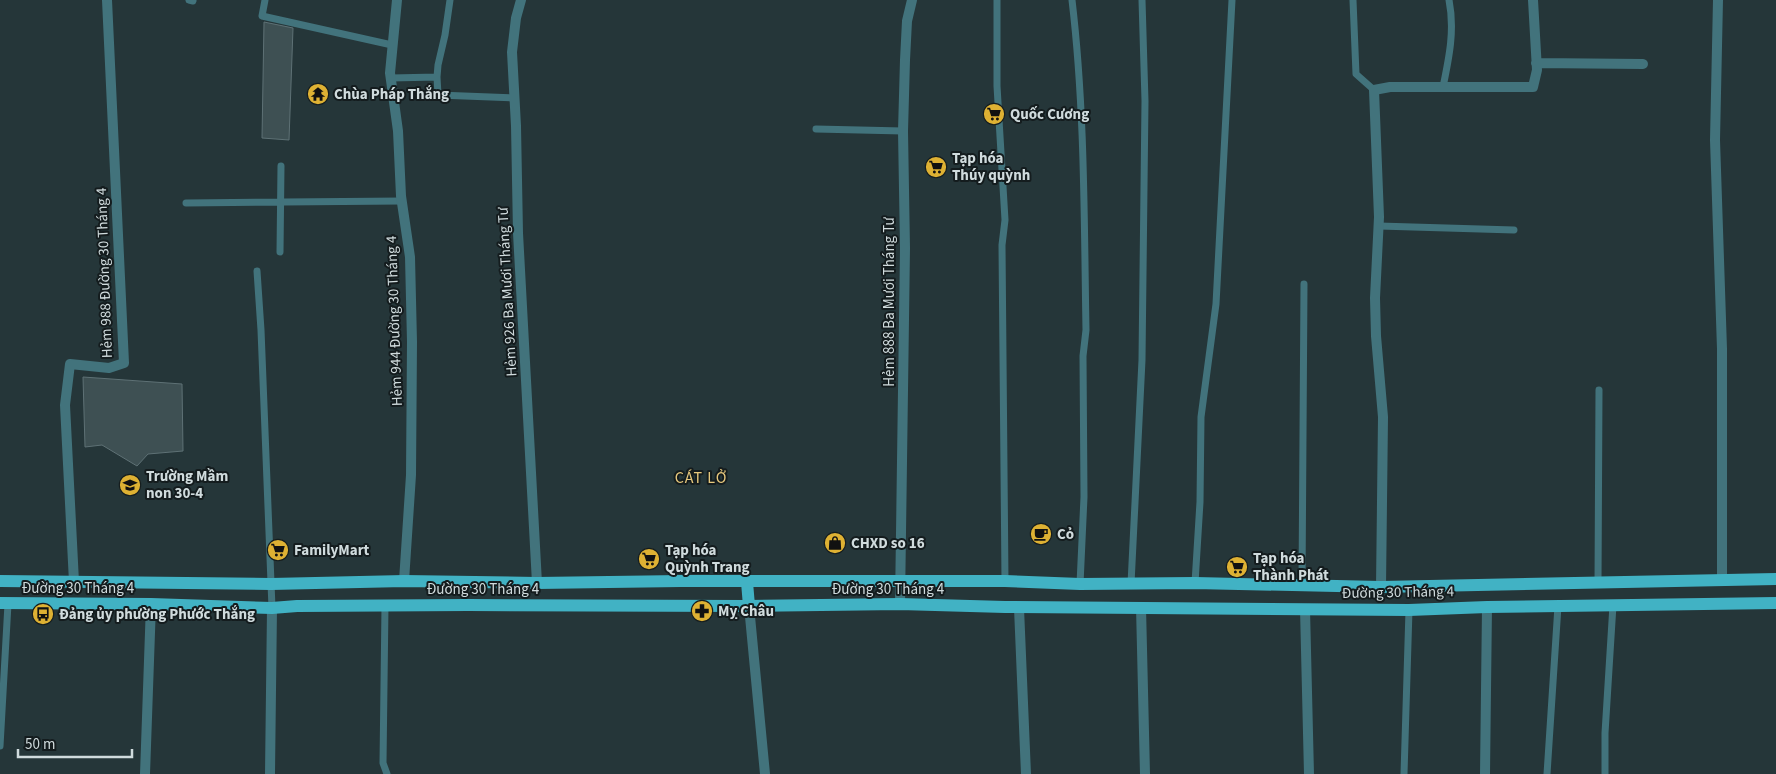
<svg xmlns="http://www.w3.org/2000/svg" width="1776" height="774" font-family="'Source Sans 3',sans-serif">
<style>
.building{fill:#3e5053;stroke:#5e7175}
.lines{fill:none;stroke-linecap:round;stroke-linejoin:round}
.lane{stroke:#42737c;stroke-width:7}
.street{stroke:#42737c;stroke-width:10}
.primary{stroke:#41b2c4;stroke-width:12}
.labels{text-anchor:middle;stroke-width:4;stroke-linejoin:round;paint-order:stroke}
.poi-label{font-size:15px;font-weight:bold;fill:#d0dbdd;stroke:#141c1e;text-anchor:start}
.street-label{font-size:15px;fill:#d0dbdd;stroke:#141c1e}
.neighbourhood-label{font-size:16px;letter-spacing:1px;fill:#e6c87d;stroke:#141c1e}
</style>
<rect width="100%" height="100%" fill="#253639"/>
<path class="building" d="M264,22L293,28L289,140L262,138Z
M83,377L182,384L183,451L148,454L137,466L102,445L85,447Z"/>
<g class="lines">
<path class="lane" d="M189,0L193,1
M265,0L262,16L392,45
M997,0V86L1005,220L1002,245L1005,581
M1072,0C1085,110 1084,220 1086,330L1083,356L1084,497L1080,584
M1353,0L1356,74L1374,90
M437,77L438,65L445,35L450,0
M391,78L437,77L438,95L514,98
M1443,87C1449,58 1455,30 1449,0
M816,129L903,131
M186,203L402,201
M1379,226L1514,230
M280,252L281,166
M257,271L261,330L272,608
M1195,583L1200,502L1201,417L1216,304L1232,0
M1598,583L1599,390
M1131,584L1142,360L1145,101L1142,0
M1302,585L1304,284
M385,606L383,763L387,774
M0,746L8,604
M1404,774L1409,610
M1547,774L1558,606
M1605,774V733L1613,605"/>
<path class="street" d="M397,0L390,73L398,131L401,196L410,257L412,342L411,475L404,581
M521,0L516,18L512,52L516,126L518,233L537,583
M1718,0L1715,140L1722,349V581
M1536,63L1643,64
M74,582L65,405L70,364L109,368L124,363L107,0
M1381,587L1383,417L1376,336L1375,298L1379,217L1374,90L1390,87H1533L1537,70L1533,0
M900,604L905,248L903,131L905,60L907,21L912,0
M749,606L765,774
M1141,607L1145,774
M1019,608L1026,774
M1305,609L1309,774
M145,774L151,604
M270,774L272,608
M1485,774L1487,607"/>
<path class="primary" d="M0,581L271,584L404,581L537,583L681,581H1005L1080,584L1195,583L1381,587L1776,579
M747,582L749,606
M0,603L151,604L272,608L297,606L468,605L749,606L900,604L1005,607L1409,610L1487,607L1776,603"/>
</g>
<defs>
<g id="temple-disc" transform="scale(1.125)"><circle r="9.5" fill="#deb133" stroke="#141c1e"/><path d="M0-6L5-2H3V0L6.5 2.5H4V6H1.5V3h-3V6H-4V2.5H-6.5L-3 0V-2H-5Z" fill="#111"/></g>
<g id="supermarket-disc" transform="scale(1.125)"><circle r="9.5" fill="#deb133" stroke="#141c1e"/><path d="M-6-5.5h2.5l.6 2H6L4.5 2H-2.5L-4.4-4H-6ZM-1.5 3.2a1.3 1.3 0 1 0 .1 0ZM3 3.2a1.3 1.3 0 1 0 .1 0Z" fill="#111"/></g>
<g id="school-disc" transform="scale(1.125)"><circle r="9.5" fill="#deb133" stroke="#141c1e"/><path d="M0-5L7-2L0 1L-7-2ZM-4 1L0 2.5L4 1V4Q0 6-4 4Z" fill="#111"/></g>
<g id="cafe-disc" transform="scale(1.125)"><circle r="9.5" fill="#deb133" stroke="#141c1e"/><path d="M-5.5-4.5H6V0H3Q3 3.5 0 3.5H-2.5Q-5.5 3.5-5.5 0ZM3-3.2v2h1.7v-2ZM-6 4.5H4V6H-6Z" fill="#111"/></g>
<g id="shop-disc" transform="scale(1.125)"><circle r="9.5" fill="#deb133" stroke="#141c1e"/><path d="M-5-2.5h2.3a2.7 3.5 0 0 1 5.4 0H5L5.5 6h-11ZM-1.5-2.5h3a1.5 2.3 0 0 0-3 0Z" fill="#111"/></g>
<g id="pharmacy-disc" transform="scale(1.125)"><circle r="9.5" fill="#deb133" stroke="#141c1e"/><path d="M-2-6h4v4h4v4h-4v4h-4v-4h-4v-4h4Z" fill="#111"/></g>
<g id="bus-disc" transform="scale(1.125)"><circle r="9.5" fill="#deb133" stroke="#141c1e"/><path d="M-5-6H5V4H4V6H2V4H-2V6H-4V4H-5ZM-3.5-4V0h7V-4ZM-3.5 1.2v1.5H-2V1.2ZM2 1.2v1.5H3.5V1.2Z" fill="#111"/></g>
</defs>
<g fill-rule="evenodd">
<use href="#temple-disc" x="318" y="94"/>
<use href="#supermarket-disc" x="994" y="114"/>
<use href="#supermarket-disc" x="936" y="167"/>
<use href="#school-disc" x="130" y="485"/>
<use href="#cafe-disc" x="1041" y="534"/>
<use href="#shop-disc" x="835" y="543"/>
<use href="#supermarket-disc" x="278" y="550"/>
<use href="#supermarket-disc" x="649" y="559"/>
<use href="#supermarket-disc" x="1237" y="567"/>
<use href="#pharmacy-disc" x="702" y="611"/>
<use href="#bus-disc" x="43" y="614"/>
</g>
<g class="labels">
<g class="poi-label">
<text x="334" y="99">Chùa Pháp Thắng</text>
<text x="1010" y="119">Quốc Cương</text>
<text x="952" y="163">Tạp hóa<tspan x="952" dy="17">Thúy quỳnh</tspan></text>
<text x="146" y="481">Trường Mầm<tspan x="146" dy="17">non 30-4</tspan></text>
<text x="1057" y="539">Cỏ</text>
<text x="851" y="548">CHXD so 16</text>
<text x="294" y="555">FamilyMart</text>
<text x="665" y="555">Tạp hóa<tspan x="665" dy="17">Quỳnh Trang</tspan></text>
<text x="1253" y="563">Tạp hóa<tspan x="1253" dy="17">Thành Phát</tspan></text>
<text x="718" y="616">Mỵ Châu</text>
<text x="59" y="619">Đảng ủy phường Phước Thắng</text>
</g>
<g class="street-label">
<text transform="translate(104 273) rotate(-92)" y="5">Hẻm 988 Đường 30 Tháng 4</text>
<text transform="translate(507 292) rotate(-93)" y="5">Hẻm 926 Ba Mươi Tháng Tư</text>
<text transform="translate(889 302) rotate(-90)" y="5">Hẻm 888 Ba Mươi Tháng Tư</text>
<text transform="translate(394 321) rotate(-92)" y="5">Hẻm 944 Đường 30 Tháng 4</text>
<text x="78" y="593">Đường 30 Tháng 4</text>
<text x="483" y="594">Đường 30 Tháng 4</text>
<text x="888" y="594">Đường 30 Tháng 4</text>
<text transform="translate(1398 592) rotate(-1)" y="5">Đường 30 Tháng 4</text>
</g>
<g class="neighbourhood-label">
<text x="701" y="483">CÁT LỞ</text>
</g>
</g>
<path d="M18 749v8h114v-8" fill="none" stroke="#d0dbdd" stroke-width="2.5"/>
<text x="25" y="749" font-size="15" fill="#d0dbdd" stroke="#141c1e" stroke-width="4" paint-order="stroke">50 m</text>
</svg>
